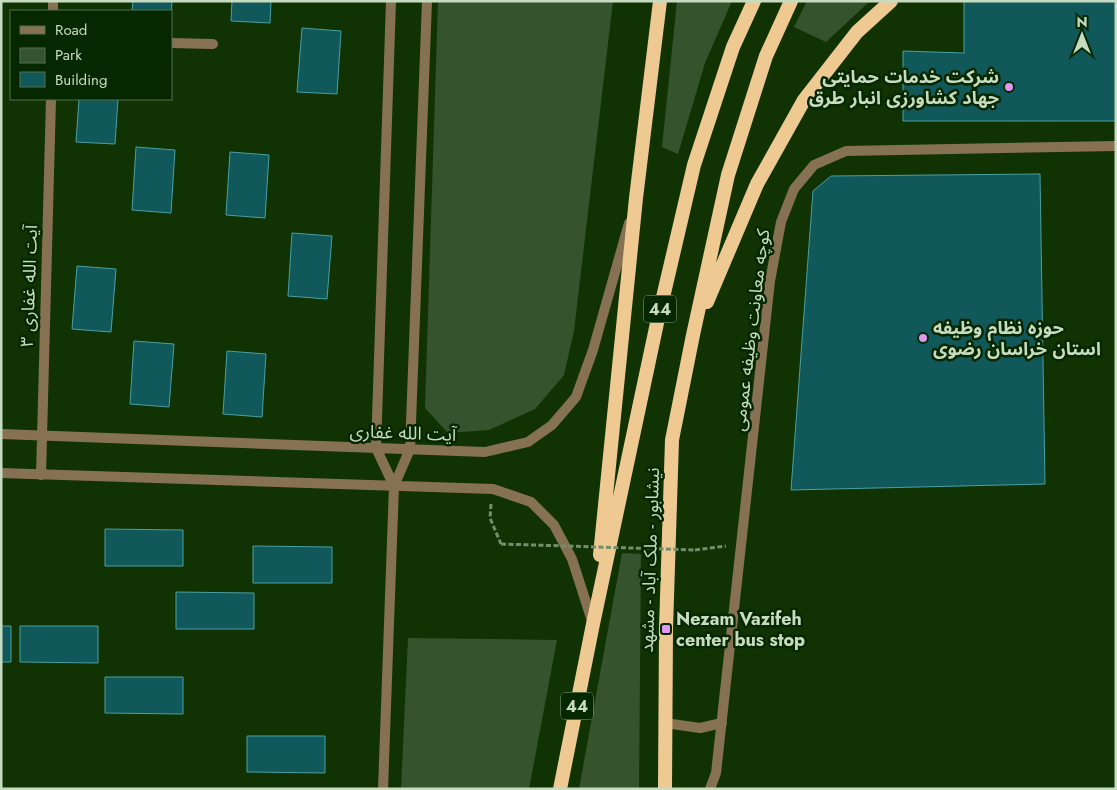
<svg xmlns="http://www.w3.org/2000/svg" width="1117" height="790" font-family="Jost,'Noto Sans Arabic',sans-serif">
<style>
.green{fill:#35532c}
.building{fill:#11585a;stroke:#4a9fa2}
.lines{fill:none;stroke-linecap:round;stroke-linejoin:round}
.path{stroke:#738e6a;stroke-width:3;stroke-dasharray:5 2.5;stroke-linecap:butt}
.minor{stroke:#867253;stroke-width:10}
.trunk{stroke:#eeca92;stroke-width:14}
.path-bridge{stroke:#738e6a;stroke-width:3;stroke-dasharray:5 2.5;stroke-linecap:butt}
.poi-dot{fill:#de98f2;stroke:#062800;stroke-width:2}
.labels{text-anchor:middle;stroke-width:5;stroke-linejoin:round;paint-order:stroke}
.shield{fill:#062800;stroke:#8da587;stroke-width:1}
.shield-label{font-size:16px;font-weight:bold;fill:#c7dbc1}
.poi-label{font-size:18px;font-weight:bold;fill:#c7dbc1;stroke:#062800;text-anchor:start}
.street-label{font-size:18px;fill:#c7dbc1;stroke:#062800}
</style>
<rect width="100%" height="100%" fill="#113304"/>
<path class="green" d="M438,1H613L574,331L564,375L535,409L489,430L448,433L425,408Z
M677,1H732L705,63L678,154L662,147Z
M807,1H870L826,42L794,27Z
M622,553L641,554L639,789H579Z
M408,638L557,640L529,789H401Z"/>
<path class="building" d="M133,1H172L171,19V11H132Z
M232,1H271L270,23L231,21Z
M964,1H1116V121H903V51L964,53Z
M302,28L341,31L337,94L297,92Z
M79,99H118L115,144L76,142Z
M136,147L175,150L171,213L132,210Z
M230,152L269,155L265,218L226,215Z
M1040,174L1045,484L791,490L813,191L831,176Z
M292,233L332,236L327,299L288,296Z
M77,266L116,269L111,332L72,329Z
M134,341L174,344L169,407L130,404Z
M227,351L266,354L262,417L223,414Z
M105,529L183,530V566H105Z
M253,546L332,547V583H253Z
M176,592L254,593V629H176Z
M1,626H11V662H1Z
M20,626H98V663L20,662Z
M105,677H183V714L105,713Z
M247,736H325V773L247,772Z"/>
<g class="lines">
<path class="path" d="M491,504L490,518L501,544
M695,550L726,546"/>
<path class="minor" d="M391,1L376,448L394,486
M53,11V1
M171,43L213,44
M1,434L485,452L528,442L552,425L576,397L593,350L629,223
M1,473L493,489L531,502L554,525L572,559L593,624
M41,475L51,99
M665,723L700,728L722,723
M383,789L394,486L410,449L427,1
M710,789L716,773L770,281L781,222L794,189L814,165L846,151L1116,146"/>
<path class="trunk" d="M707,302L757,184L804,100L857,32L891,1
M600,555L636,198L660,1
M560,789L593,624L657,323L694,165L733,47L754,1
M665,789L666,629L672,440L693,335L728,175L766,56L791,1"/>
<path class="path-bridge" d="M501,544L695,550"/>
</g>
<g class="poi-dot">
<circle cx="1009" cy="87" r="5"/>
<circle cx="923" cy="338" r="5"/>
<rect x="661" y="624" width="10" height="10" rx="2.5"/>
</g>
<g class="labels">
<g class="shield">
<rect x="644" y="295.5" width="32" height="27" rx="4"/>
<rect x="561" y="692.5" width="32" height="27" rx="4"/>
</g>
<g class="shield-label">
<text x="660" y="315">44</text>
<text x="577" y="712">44</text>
</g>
<g class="poi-label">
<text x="999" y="83" text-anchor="end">شرکت خدمات حمایتی<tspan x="999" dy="21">جهاد کشاورزی انبار طرق</tspan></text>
<text x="933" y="334">حوزه نظام وظیفه<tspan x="933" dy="21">استان خراسان رضوی</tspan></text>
<text x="676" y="625">Nezam Vazifeh<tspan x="676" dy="21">center bus stop</tspan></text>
</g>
<g class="street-label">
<text transform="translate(29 286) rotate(-88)" y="6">آیت الله غفاری ۳</text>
<text transform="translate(751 330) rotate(-83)" y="6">کوچه معاونت وظیفه عمومی</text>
<text transform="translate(403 433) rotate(2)" y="6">آیت الله غفاری</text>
<text transform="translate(650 560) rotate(-88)" y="6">نیشابور - ملک آباد - مشهد</text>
</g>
</g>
<rect width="1117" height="790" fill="none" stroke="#c7dbc1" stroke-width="5"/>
<rect x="10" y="10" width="162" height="90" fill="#062800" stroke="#53704d"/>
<rect x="20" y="26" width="25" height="8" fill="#867253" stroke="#53704d"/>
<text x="55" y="35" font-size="15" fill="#c7dbc1">Road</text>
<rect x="20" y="48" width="25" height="15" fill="#35532c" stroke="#53704d"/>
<text x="55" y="60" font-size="15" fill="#c7dbc1">Park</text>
<rect x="20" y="72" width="25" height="15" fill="#11585a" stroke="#53704d"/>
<text x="55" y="85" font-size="15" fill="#c7dbc1">Building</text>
<g transform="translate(1082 35)" stroke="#062800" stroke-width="4" paint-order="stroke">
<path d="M0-4L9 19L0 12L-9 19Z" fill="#c7dbc1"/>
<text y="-8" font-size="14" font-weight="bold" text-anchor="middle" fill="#c7dbc1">N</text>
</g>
</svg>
